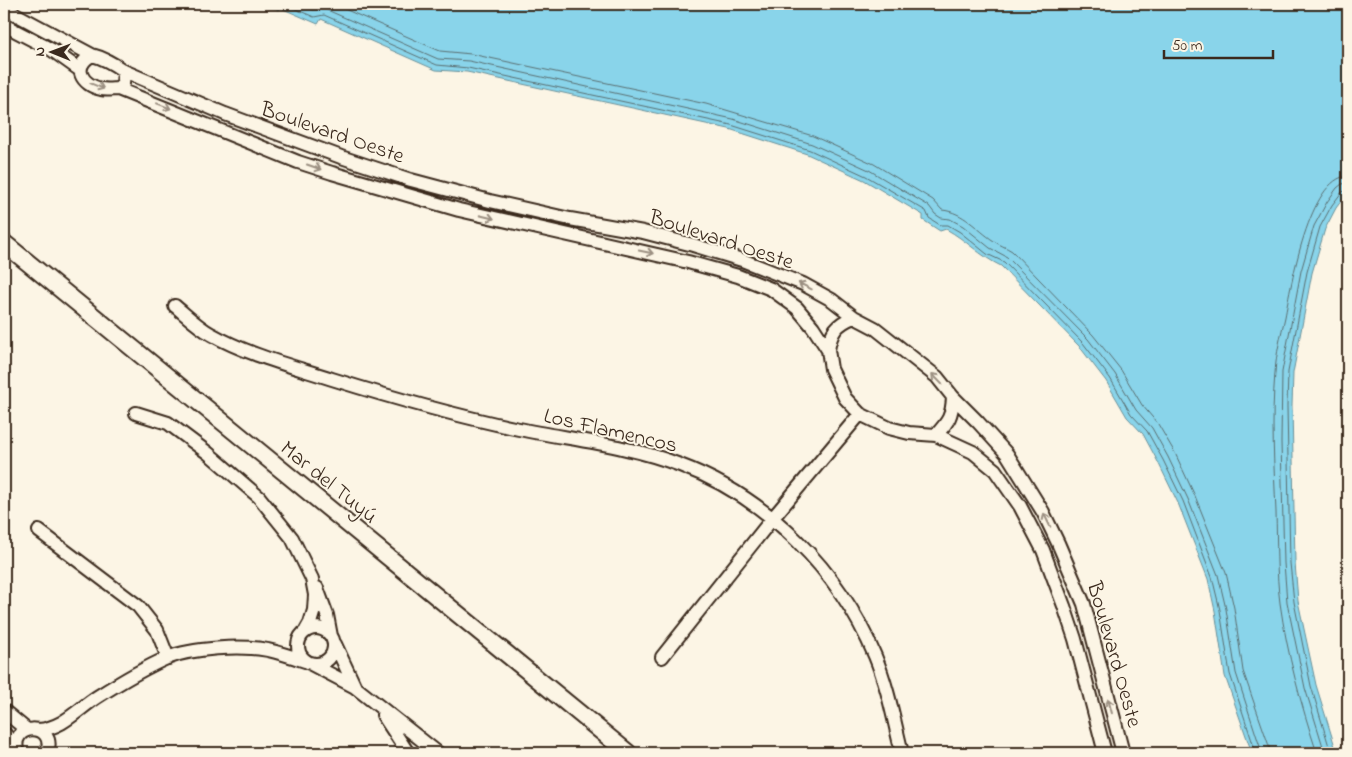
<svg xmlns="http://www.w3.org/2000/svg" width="1352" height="757" font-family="'Indie Flower',sans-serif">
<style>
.water{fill:#89d4ea;stroke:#6a9098}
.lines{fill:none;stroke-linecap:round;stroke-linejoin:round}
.shore{stroke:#5a6e70;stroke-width:1}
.minor-casing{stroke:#3b2a1e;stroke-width:16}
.tertiary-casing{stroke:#3b2a1e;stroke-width:20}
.minor{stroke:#fcf5e5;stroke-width:12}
.tertiary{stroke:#fcf5e5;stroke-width:16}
.oneway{stroke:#9c9082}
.labels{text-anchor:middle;stroke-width:4;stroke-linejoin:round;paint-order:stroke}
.street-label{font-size:22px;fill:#3b2a1e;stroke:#fcf5e5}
</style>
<rect width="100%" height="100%" fill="#fcf5e5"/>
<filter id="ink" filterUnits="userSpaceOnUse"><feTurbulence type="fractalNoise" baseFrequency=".02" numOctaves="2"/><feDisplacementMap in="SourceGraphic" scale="10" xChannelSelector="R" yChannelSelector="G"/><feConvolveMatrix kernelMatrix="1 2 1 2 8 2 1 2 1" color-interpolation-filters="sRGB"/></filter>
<g filter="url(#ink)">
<path class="water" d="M265,4H1348V192L1336,208L1325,229L1312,273L1293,373L1292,406L1295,563L1298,601L1316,685L1337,753H1252L1225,676L1215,611L1208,579L1178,503L1158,462L1143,434L1127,417L1106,381L1079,346L1001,266C980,256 966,240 946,229L940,231L923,220V215L864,180L807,154L729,129L467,72L436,70L321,19L318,24L281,8L279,10Z"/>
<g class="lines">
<path class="shore" d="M284,4L314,17L324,15L437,65L468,68L731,125L810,150L866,176L926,211L929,218L940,225H948L960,232L987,254L1004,262L1083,343L1110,378L1131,414L1147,431L1163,460L1183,501L1212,577L1220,610L1230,674L1256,753
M300,4L313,10L325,9L438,59L469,61L733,119L812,144L869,170L929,206L935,214L941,218L950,219L963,226L990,248L1007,257L1088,339L1115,374L1136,410L1152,428L1168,457L1188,499L1218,575L1226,609L1236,673L1262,753
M333,4L440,51L471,54L706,104L813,136L874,164L933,200L942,210C964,212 977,230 994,241C999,245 1006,247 1012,251L1093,335L1121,370L1142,405L1158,424L1175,453L1195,496L1226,573L1234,608L1243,671L1269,746L1270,753
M1317,753C1301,705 1287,653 1280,603C1276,573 1277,543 1276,512C1274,466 1271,419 1275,373C1276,354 1281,335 1285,317C1291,286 1309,177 1348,176
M1325,753L1305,688L1287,602L1284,563L1281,442L1282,372L1301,271L1314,226L1327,202L1337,188L1342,184L1348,183
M1331,753L1311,686L1294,602L1290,563L1287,406L1288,372L1307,272L1320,227L1332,205L1342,192L1348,190"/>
<g class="minor-casing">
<path id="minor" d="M4,8L92,55
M4,25L52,50L80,70
M124,71L225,114L341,157L411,180L490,201L570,219L643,232L693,245L742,260L803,284L832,300L854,317L875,328L937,377L953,397L978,422L1007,454L1043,512L1058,543L1084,604L1123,753
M118,89L123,84L124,71C114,64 104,58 92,55C71,67 82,85 101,89C107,90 113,89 118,89L298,162L332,173L459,210L688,262L738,276L771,289L797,308L813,327L828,350L831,369L845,398L860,414L889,428L909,433L936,435L973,452L995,470L1020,506L1043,550L1064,606L1075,639L1105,753
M175,306C187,316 198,327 211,334C248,355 292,366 332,379C393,398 456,416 519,429C573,440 629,445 680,465C768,498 839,570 875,656C888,687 894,721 902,753
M828,350C831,332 836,324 854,317
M136,413L168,423L208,453L259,497L292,538L312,579L315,595L314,610L310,623L306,630
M936,435C949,421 952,416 953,397
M39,531L138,606L157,630L168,658
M317,588L327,615L331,636
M298 646a18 18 0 1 1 36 0a18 18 0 1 1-36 0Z
M335,644L355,687
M662,657L772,519L860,414
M311,664L355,687L438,753
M4,711L27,730
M383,715L408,753
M38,730C63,728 77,710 97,697C119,683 142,669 167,658C192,648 241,645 268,650C281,653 293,657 305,661
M4,733L16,747
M18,753C7,722 58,721 47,753"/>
</g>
<g class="tertiary-casing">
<path id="tertiary" d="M4,243L628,753"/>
</g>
<use href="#minor" class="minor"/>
<use href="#tertiary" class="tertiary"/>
</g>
<defs><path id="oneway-shaft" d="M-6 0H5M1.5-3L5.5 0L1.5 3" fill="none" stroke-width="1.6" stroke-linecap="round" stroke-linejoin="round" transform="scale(1.25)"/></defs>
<g class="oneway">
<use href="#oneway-shaft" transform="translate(97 86) rotate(23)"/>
<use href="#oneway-shaft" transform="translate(164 106) rotate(21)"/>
<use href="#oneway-shaft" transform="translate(314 167) rotate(19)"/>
<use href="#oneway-shaft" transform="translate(487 217) rotate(13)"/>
<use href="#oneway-shaft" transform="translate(646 252) rotate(12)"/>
<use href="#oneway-shaft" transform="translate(805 286) rotate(-154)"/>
<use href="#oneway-shaft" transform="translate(937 379) rotate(-134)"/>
<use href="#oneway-shaft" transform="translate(1047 520) rotate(-116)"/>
<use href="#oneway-shaft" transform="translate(1110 706) rotate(-105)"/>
</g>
</g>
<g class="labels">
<g class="street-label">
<text transform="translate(333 131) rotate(19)" y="8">Boulevard Oeste</text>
<text transform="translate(722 238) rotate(18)" y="8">Boulevard Oeste</text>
<text transform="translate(611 429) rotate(13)" y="8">Los Flamencos</text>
<text transform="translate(330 481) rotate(39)" y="8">Mar del Tuyú</text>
<text transform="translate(1116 654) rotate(74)" y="8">Boulevard Oeste</text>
</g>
</g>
<rect width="1352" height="757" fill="none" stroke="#fcf5e5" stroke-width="20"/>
<rect x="10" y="10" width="1332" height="737" fill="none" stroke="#3b2a1e" stroke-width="2" filter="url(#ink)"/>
<g transform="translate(52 52) rotate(271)" stroke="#fcf5e5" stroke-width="4" paint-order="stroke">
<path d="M0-4L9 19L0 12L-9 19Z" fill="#3b2a1e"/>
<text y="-8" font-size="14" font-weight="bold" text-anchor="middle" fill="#3b2a1e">N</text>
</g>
<path d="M1164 50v8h109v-8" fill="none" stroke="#3b2a1e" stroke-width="2.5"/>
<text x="1172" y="50" font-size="15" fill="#3b2a1e" stroke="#fcf5e5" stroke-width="4" paint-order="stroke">50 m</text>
</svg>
